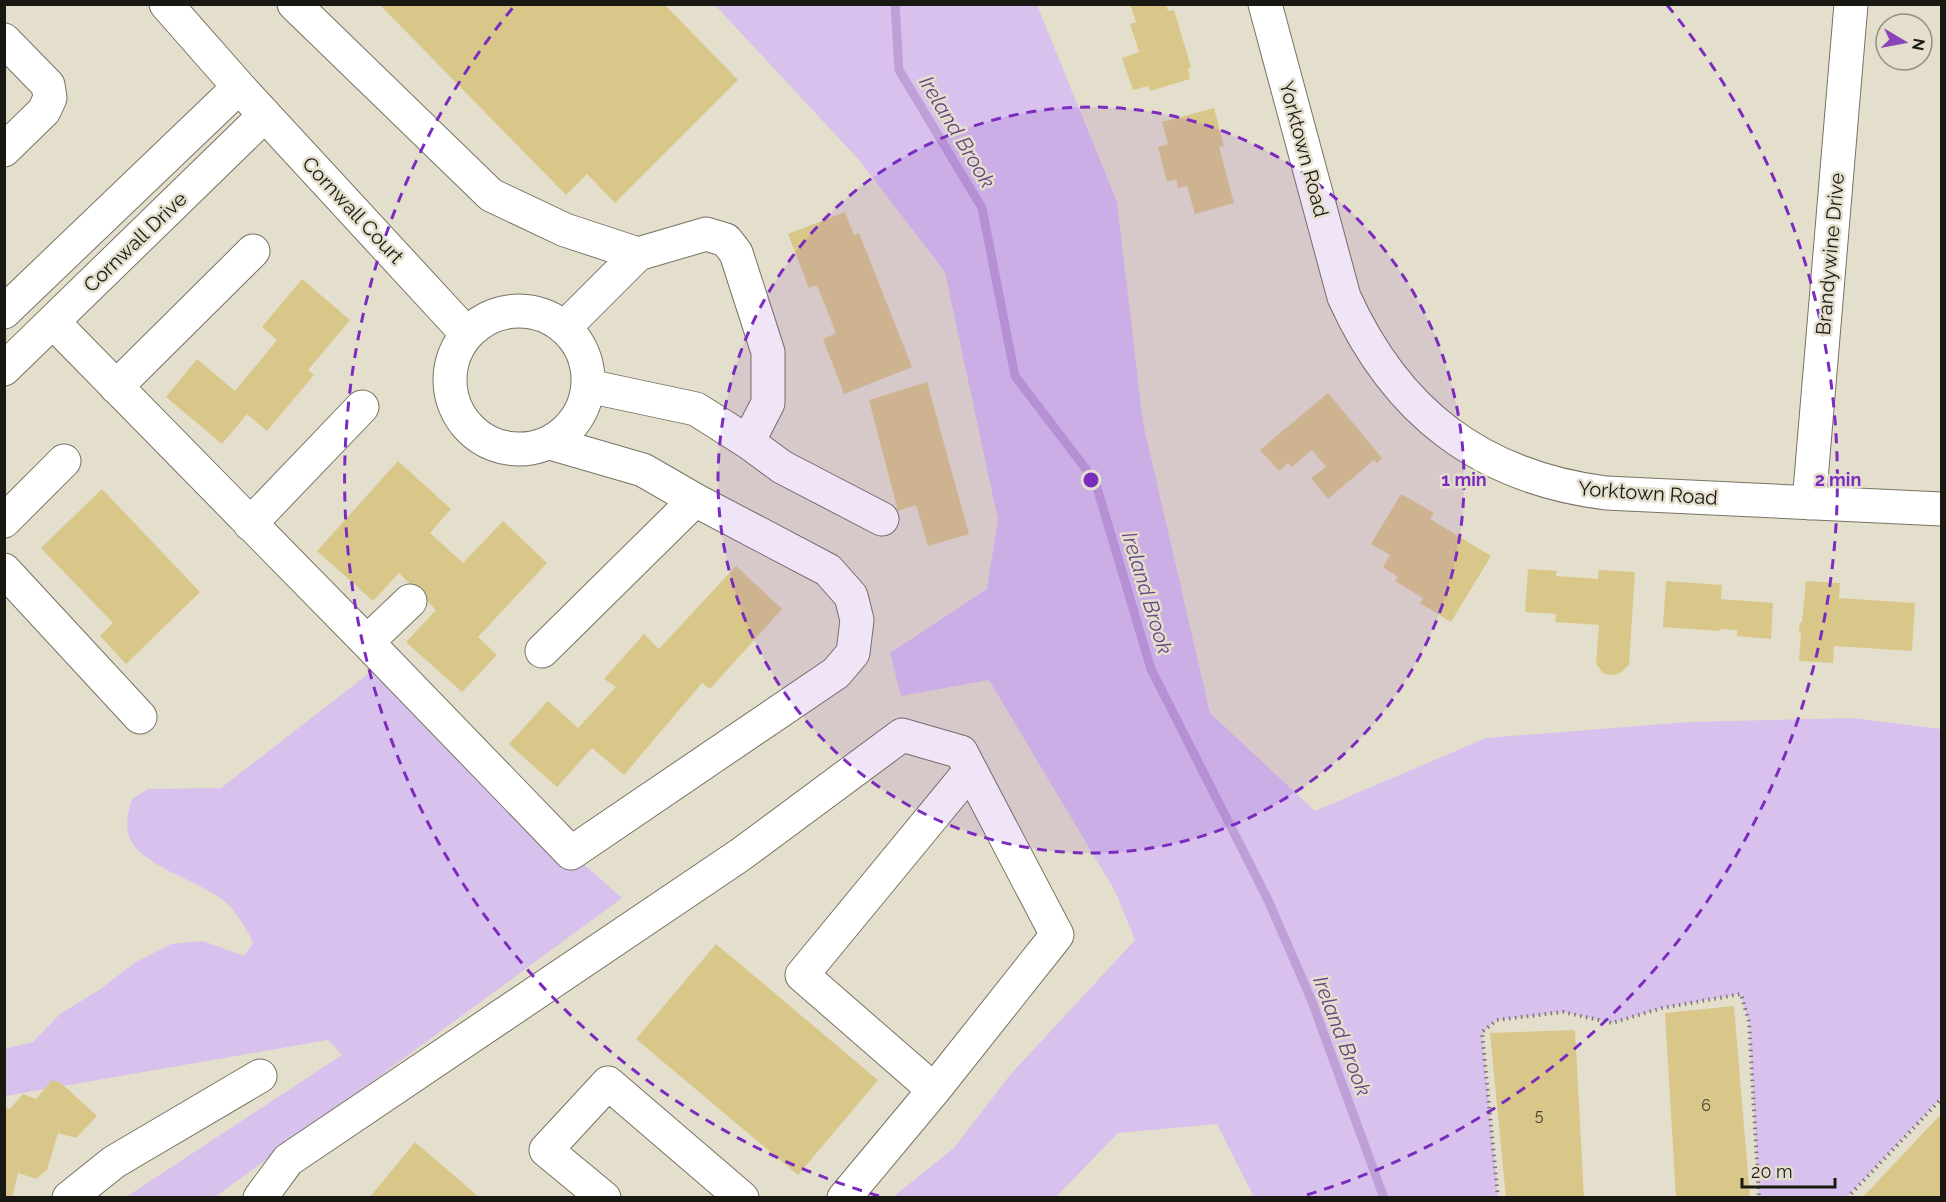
<svg xmlns="http://www.w3.org/2000/svg" width="1946" height="1202" font-family="Raleway,sans-serif">
<style>
.green{fill:#d8c1ed}
.lines{fill:none;stroke-linecap:round;stroke-linejoin:round}
.stream{stroke:#bea0d7;stroke-width:9}
.building{fill:#d9c789}
.minor-casing{stroke:#787363;stroke-width:35}
.path{stroke:#7b776b;stroke-width:4;stroke-dasharray:1.5 4.5;stroke-linecap:butt}
.minor{stroke:#fff;stroke-width:33}
.ring{fill:none;stroke:#7b2cbf;stroke-width:3;stroke-dasharray:10 8}
.labels{text-anchor:middle;stroke-width:5;stroke-linejoin:round;paint-order:stroke}
.number-label{font-size:16px;fill:#4a4430}
.street-label{font-size:20px;fill:#1a1812;stroke:#e4dfcc}
.water-label{font-size:21px;font-style:italic;fill:#684285;stroke:#e4dfcc}
.centre{fill:#7b2cbf;stroke:#e4dfcc;stroke-width:3}
.ring-label{font-size:18px;text-anchor:middle;font-weight:bold;fill:#7b2cbf;stroke:#e4dfcc;stroke-width:5;stroke-linejoin:round;paint-order:stroke}
</style>
<rect width="100%" height="100%" fill="#e4dfcc"/>
<path class="green" d="M715,5H1037L1117,202L1143,423L1210,713L1315,811L1486,738L1689,722L1852,718L1941,729V1098L1847,1197H1759L1749,1022L1740,994L1662,1008L1612,1023L1563,1012L1497,1020L1482,1033L1498,1197H1254L1217,1124L1118,1133L1056,1197H893L954,1148L1010,1075L1135,940L1115,891L989,680L901,696L890,653L987,589L998,520L945,272L859,160Z
M386,660L571,853L622,898L215,1197H126L342,1055L328,1040L5,1096L4,1049L33,1042L60,1014L99,990L136,962L171,944L203,941L244,956L253,943C247,929 233,906 220,898C198,881 137,864 129,836C125,824 128,811 132,799L148,789L221,788Z"/>
<g class="lines">
<path class="stream" d="M895,4L899,70L982,208L1015,376L1095,481L1151,669L1269,902L1311,999L1384,1198"/>
</g>
<path class="building" d="M379,4H664L738,80L615,203L587,174L566,195Z
M1130,4H1166L1168,11L1174,10L1191,67L1188,68L1190,79L1150,91L1148,86L1133,90L1122,58L1139,52L1130,24L1136,22Z
M1214,108L1224,146L1219,147L1234,203L1195,214L1187,186L1178,188L1176,179L1167,182L1158,147L1168,144L1162,122Z
M845,212L854,235L859,233L912,367L844,394L823,339L836,333L817,285L809,288L788,234Z
M302,279L350,320L308,370L314,375L267,431L247,414L222,444L166,397L197,359L235,391L277,340L262,327Z
M927,382L969,534L928,546L916,505L898,511L869,400Z
M1328,393L1382,458L1377,463L1374,460L1328,499L1311,478L1326,467L1312,450L1292,467L1288,463L1279,471L1260,450Z
M398,461L451,509L430,533L463,563L503,521L547,563L478,637L497,655L462,692L406,642L436,610L399,573L373,601L317,551Z
M102,489L200,592L126,664L100,636L113,623L41,548Z
M1401,494L1434,513L1430,519L1491,556L1451,622L1420,603L1423,598L1395,581L1398,577L1383,567L1390,555L1371,544Z
M736,566L782,609L710,689L702,683L624,775L592,748L557,787L509,744L548,701L578,728L616,687L604,679L644,634L659,649Z
M1528,569L1557,571L1556,576L1598,579L1599,570L1635,572L1629,665L1620,673L1615,675L1604,674L1596,664L1599,625L1555,622L1556,614L1525,612Z
M1666,581L1722,585L1721,599L1773,603L1771,639L1737,636V630L1720,629V631L1663,627Z
M1806,581L1840,583L1839,598L1915,603L1912,651L1834,646L1833,663L1799,661L1801,634L1799,631L1800,623L1802,622Z
M716,944L878,1080L798,1175L636,1039Z
M1734,1006L1750,1198H1676L1665,1013Z
M1575,1030L1584,1198H1506L1490,1033Z
M52,1080L62,1084L97,1116L76,1138L58,1133L47,1170L36,1179L18,1173L12,1198H4V1107L10,1109L23,1094L36,1099Z
M1942,1113V1198H1862Z
M415,1142L480,1198H369Z"/>
<g class="lines">
<g class="minor-casing">
<path id="minor" d="M166,4L239,87L466,333
M294,4L491,195L565,230L638,254L706,234L726,240L736,253L768,352V403L748,442L696,409L588,386
M1265,4L1344,297C1396,412 1480,477 1606,493L1942,509
M4,40L48,85L50,98L44,111L4,150
M450 380a69 69 0 1 1 138 0a69 69 0 1 1-138 0Z
M4,312L239,87
M53,322L367,642L571,853L836,673L853,653L857,620L851,596L828,570L695,500L643,470L550,443
M565,327L638,254
M4,369L265,115
M116,387L253,251
M748,442L782,467L882,519
M1809,503L1851,4
M4,521L64,461
M250,524L362,407
M4,570L140,717
M367,642L410,601
M542,651L695,500
M934,1090L802,975L970,771
M69,1198L114,1162L260,1076
M260,1198L288,1160L740,855L902,735L961,752L1057,935L934,1090L844,1198
M604,1198L546,1150L608,1083L742,1198"/>
</g>
<path class="path" d="M1498,1198L1482,1032L1497,1020L1563,1012L1612,1023L1662,1008L1741,994L1749,1022L1759,1198
M1847,1198L1942,1098"/>
<use href="#minor" class="minor"/>
</g>
<circle cx="1091" cy="480" r="373" fill="#7b2cbf" fill-opacity=".12"/>
<g class="ring">
<circle cx="1091" cy="480" r="373"/>
<path d="M879 1196A747 747 0 0 1 515 5M1667 5A747 747 0 0 1 1303 1196"/>
</g>
<g class="labels">
<g class="number-label">
<text x="1706" y="1111">6</text>
<text x="1539" y="1121">5</text>
</g>
<g class="street-label">
<text transform="translate(1304 149) rotate(75)" y="7">Yorktown Road</text>
<text transform="translate(353 210) rotate(47)" y="7">Cornwall Court</text>
<text transform="translate(135 242) rotate(-44)" y="7">Cornwall Drive</text>
<text transform="translate(1830 254) rotate(-85)" y="7">Brandywine Drive</text>
<text transform="translate(1648 493) rotate(4)" y="7">Yorktown Road</text>
</g>
<g class="water-label">
<text transform="translate(957 132) rotate(59)" y="7">Ireland Brook</text>
<text transform="translate(1147 593) rotate(73)" y="7">Ireland Brook</text>
<text transform="translate(1342 1036) rotate(69)" y="7">Ireland Brook</text>
</g>
</g>
<circle cx="1091" cy="480" r="9" class="centre"/>
<g class="ring-label">
<text x="1464" y="486">1 min</text>
<text x="1838" y="486">2 min</text>
</g>
<rect width="1946" height="1202" fill="none" stroke="#1a1812" stroke-width="12"/>
<g transform="translate(1904 42) rotate(100)"><circle r="28" fill="#e4dfcc" stroke="#938f82" stroke-width="1.5"/>
<path d="M0-4.5L10 22L0 15L-10 22Z" fill="#8a45b8"/>
<text y="-9" font-size="16" font-weight="bold" text-anchor="middle" fill="#1a1812">N</text>
</g>
<path d="M1742 1178v9h93v-9" fill="none" stroke="#1a1812" stroke-width="3"/>
<text x="1751" y="1178" font-size="18" fill="#1a1812" stroke="#e4dfcc" stroke-width="4.5" paint-order="stroke">20 m</text>
</svg>
